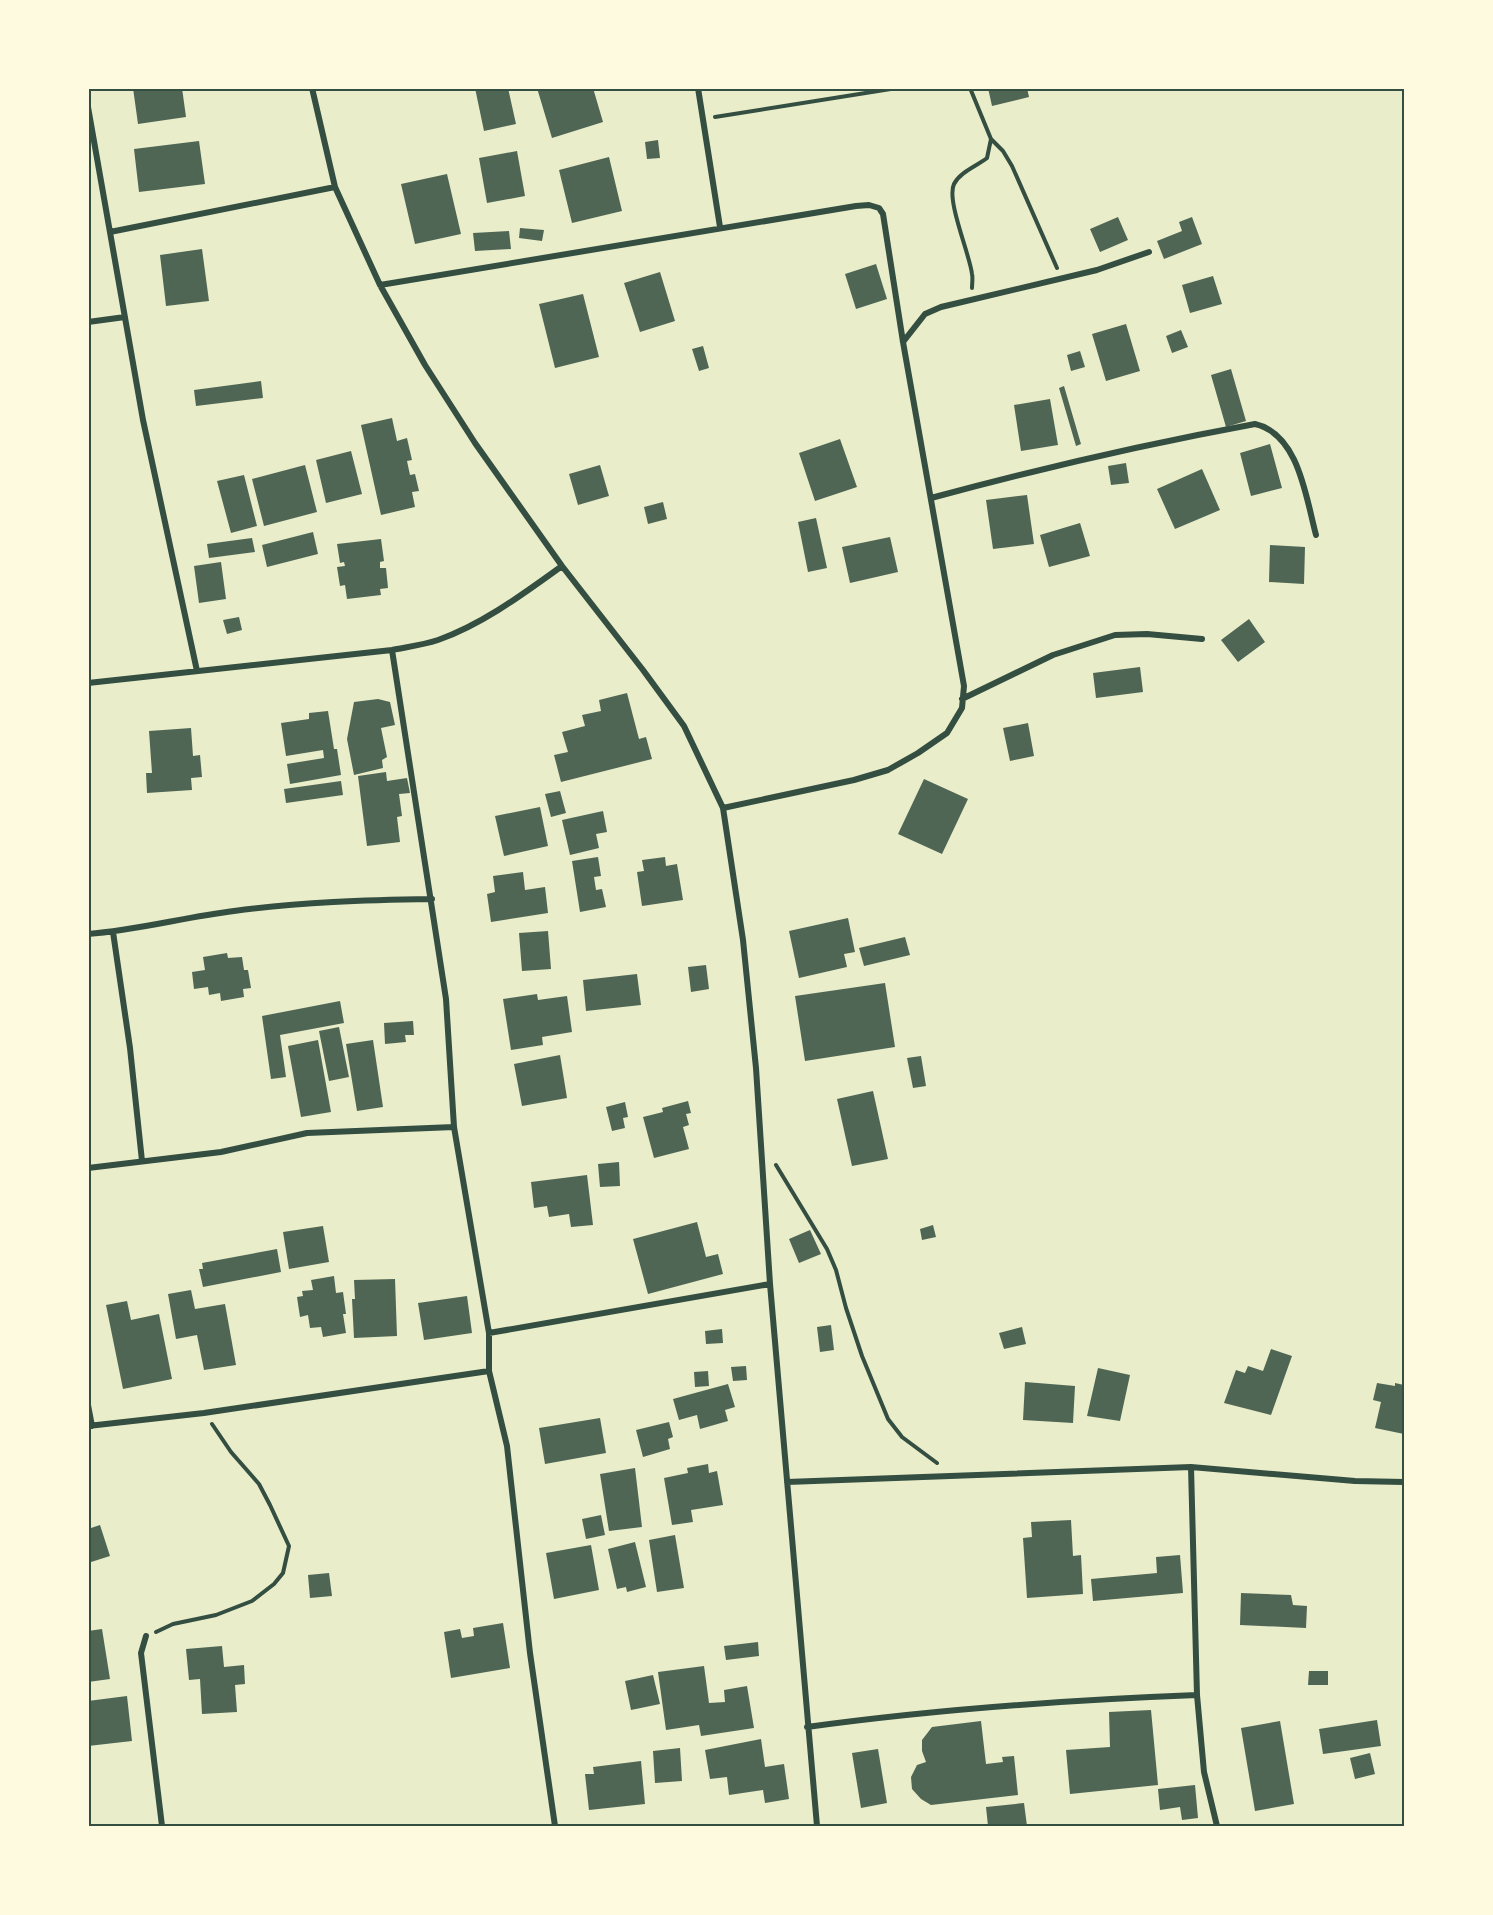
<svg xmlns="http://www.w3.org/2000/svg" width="1493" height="1915" font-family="'Fira Sans',sans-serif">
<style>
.building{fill:#4f6655}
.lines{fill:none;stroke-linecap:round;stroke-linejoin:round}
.path{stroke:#344e41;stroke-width:4}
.minor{stroke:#344e41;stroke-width:6}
.neatline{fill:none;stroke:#344e41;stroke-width:2}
</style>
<rect width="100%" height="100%" fill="#e9edc9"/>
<path class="building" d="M133,88H182L186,117L138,124Z
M475,88H508L516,124L484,131Z
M537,88H593L603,122L552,138Z
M988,88H1027L1029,97L992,106Z
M658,140L660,158L647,159L645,142Z
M199,141L205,184L139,192L134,149Z
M517,151L525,196L487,203L479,158Z
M609,157L622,211L572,223L559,170Z
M447,174L461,234L415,244L401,184Z
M1118,217L1128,240L1100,252L1090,229Z
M1192,217L1202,244L1164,259L1157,241L1182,231L1179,222Z
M520,228L544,230L542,241L519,238Z
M509,231L511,249L475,251L473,233Z
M202,249L209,301L166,306L160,255Z
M876,264L887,299L856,309L845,274Z
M660,272L675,321L640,332L624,283Z
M1213,276L1222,304L1190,313L1182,285Z
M583,294L599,357L555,368L539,304Z
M1126,324L1140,371L1106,381L1092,334Z
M1181,330L1188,347L1172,353L1166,336Z
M703,346L709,368L699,371L692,349Z
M1080,351L1085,367L1071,371L1067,355Z
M1231,369L1246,421L1226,427L1211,375Z
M261,381L263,398L196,406L194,390Z
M1064,386L1081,444L1076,446L1059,388Z
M1050,399L1058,445L1021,451L1014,405Z
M392,418L397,441L407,438L412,460L407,461L410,475L415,474L419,491L412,492L415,507L381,515L361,425Z
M840,439L857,487L815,501L799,453Z
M1270,444L1282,488L1251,496L1240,453Z
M351,451L362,494L326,503L316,460Z
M1126,463L1129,483L1111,485L1108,466Z
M305,465L317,512L264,526L252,479Z
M600,465L609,496L578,505L569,474Z
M1202,469L1220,510L1175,529L1157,489Z
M244,475L257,526L231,533L217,481Z
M1027,495L1034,544L993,549L986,500Z
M663,502L667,519L648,524L644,507Z
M816,518L827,568L808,572L798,522Z
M1080,523L1090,556L1049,567L1040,535Z
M313,532L318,554L267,567L262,545Z
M890,537L898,572L850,583L842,547Z
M252,538L255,552L209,558L207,544Z
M381,539L384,561L380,562V568H386L388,588L380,589L381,595L347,599L345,585L340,586L337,567L345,566L344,562L340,563L337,544Z
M1270,545L1305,547L1304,584L1269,582Z
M221,562L226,599L199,603L194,566Z
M239,617L242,630L227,634L223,620Z
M1249,619L1265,642L1238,662L1221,640Z
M1140,667L1143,692L1096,698L1093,673Z
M627,693L639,739L646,737L652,759L561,782L554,755L568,752L562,732L585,726L582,715L601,711L599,700Z
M378,699L390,702L395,725L381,728L387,757L382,760L383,768L354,775L347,739L354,702Z
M328,711L334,749H337L341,775L290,784L287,764L324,758L323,750L286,756L281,723L309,719V713Z
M1028,723L1034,756L1010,761L1003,728Z
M191,728L193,756L200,755L202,777L191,778L192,790L147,793L146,773H152L149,731Z
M386,772L387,781L407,778L410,793L399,794L402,816L397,817L400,842L367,846L358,776Z
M924,779L968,799L942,854L898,834Z
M341,781L343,795L286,803L284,789Z
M560,791L566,813L551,817L545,794Z
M540,807L548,846L504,856L495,816Z
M603,811L607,832L596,834L599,848L570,855L562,820Z
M598,857L601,876L594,877L596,890L602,889L606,907L580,912L572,861Z
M665,857L666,866L677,864L683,900L642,906L637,872L644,871L642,860Z
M523,872L525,890L545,887L548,913L491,922L487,894L495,892L493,876Z
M848,918L855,952L844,954L847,967L799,978L789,931Z
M548,931L551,969L522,971L519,933Z
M905,937L910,955L864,966L859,948Z
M227,953L228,958L242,957L244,970H248L251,988L243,989L244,997L221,1001L220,993L209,995L208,987L194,989L192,972L205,970L203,957Z
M706,965L709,989L691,992L688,967Z
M637,974L641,1005L586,1011L583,980Z
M885,983L895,1047L805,1061L795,996Z
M537,994L538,1000L567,996L572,1032L542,1037L543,1045L511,1050L503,999Z
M340,1001L344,1023L280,1035L286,1077L271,1079L262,1016Z
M413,1021L414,1035H405L406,1042L385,1044L384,1023Z
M339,1027L349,1077L329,1081L319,1031Z
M318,1040L331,1112L301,1117L288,1046Z
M373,1040L383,1107L357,1111L346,1044Z
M560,1055L567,1098L522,1106L514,1064Z
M921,1056L926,1086L913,1088L907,1058Z
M873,1091L888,1159L852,1166L837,1099Z
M688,1101L691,1113L686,1114L689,1125L683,1127L689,1149L654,1158L643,1117L663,1112L662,1108Z
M625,1102L628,1117L623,1118L625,1128L612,1131L606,1107Z
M619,1162L620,1186L600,1187L598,1164Z
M587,1175L593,1225L571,1227L569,1214L549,1217L547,1206L534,1208L531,1182Z
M697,1222L706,1257L718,1254L723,1274L648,1294L633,1239Z
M933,1225L936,1237L922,1240L920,1229Z
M323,1226L329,1262L289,1269L283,1232Z
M810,1230L821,1254L799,1263L789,1239Z
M277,1249L281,1272L203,1287L199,1269H203L202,1263Z
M334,1276L336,1293L343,1292L346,1314H343L346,1333L323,1337L321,1327L310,1328L308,1315L300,1317L297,1297L303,1296L302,1291L313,1290L311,1280Z
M395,1279L397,1336L354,1338L352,1299H355L354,1280Z
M191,1290L195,1309L225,1304L236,1365L204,1370L197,1335L176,1339L168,1294Z
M467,1296L472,1333L424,1340L418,1303Z
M127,1301L131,1320L159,1314L172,1379L123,1389L106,1305Z
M831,1325L834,1350L820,1352L817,1327Z
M1022,1327L1026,1344L1004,1349L999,1333Z
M722,1329L723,1343L706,1344L705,1331Z
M1271,1349L1292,1356L1271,1415L1224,1403L1236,1370L1245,1373L1248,1366L1263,1371Z
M746,1366L747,1380L733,1381L731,1367Z
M1098,1368L1130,1375L1120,1421L1087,1416Z
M708,1371L709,1386L695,1387L694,1372Z
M1025,1382L1075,1386L1073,1423L1023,1420Z
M1377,1383L1395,1386V1383L1404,1385V1434L1375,1428L1381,1402L1373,1400Z
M728,1384L735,1407L725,1410L728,1421L700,1429L697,1415L679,1420L673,1399Z
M600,1418L606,1453L545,1464L539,1428Z
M669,1422L673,1437L668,1439L670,1449L643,1457L636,1430Z
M708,1464L709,1473L717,1471L723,1505L691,1510L693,1522L672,1525L664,1478L688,1473L687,1468Z
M635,1468L642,1527L609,1531L600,1474Z
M601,1515L605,1535L586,1539L582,1519Z
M1071,1520L1073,1556L1081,1555L1083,1594L1027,1598L1023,1538L1032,1537L1031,1522Z
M100,1525L110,1556L88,1563V1529Z
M675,1535L684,1588L657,1592L649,1540Z
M635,1542L646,1587L627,1592L626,1587L617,1589L608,1549Z
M591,1545L599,1590L554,1599L546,1553Z
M1180,1555L1183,1593L1093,1601L1091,1579L1157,1573L1156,1557Z
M329,1573L332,1596L310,1598L308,1575Z
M1241,1593L1291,1595L1293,1605L1307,1606L1306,1628L1240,1625Z
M503,1623L510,1668L451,1678L444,1632L460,1629L462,1638L474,1636L473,1628Z
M102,1629L110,1679L88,1682V1631Z
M758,1642L759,1656L726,1660L724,1646Z
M222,1646L224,1667L244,1665L245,1684L235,1685L237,1712L202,1714L200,1679L189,1680L186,1649Z
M704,1666L709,1703L725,1702L724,1690L747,1686L754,1728L701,1736L699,1725L666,1730L658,1672Z
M1309,1671H1328V1685H1308Z
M653,1675L660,1704L631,1710L625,1681Z
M127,1696L132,1741L88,1746V1701Z
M1151,1710L1158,1785L1070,1794L1066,1750L1110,1747L1109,1712Z
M1377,1720L1381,1746L1323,1754L1319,1729Z
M981,1721L986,1764L1003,1762L1002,1757L1014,1756L1018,1795L931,1805L921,1799L912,1789L911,1777L917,1765L926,1762L922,1751V1740L932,1727Z
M1280,1721L1294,1804L1255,1811L1241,1728Z
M761,1739L765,1767L784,1764L789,1799L765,1803L763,1790L729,1795L727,1777L710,1779L705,1750Z
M680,1748L682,1781L655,1783L653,1751Z
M878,1749L887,1803L861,1808L852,1753Z
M1370,1753L1375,1774L1355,1779L1350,1758Z
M641,1761L645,1804L589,1810L585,1774H594L593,1767Z
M1195,1785L1198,1818L1182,1820L1180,1807L1160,1810L1158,1789Z
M1024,1803L1027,1826H988L986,1807Z"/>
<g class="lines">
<path class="path" d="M970,88L991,139L987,158C977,166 960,172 954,184C946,200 970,255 972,274C973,278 972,284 972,288
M715,117L897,88
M991,139L1003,151L1012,166L1057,268
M776,1165L827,1249L836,1270L846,1308L862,1356L888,1419L902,1437L937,1463
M156,1632L173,1624L216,1615L252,1601L274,1584L283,1573L289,1546L270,1505L259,1484L231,1452L212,1424"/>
<path class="minor" d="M312,88L335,187L380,285L425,365L475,443L562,566L643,670L684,726L723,808L743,940L756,1068L770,1284L817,1826
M698,88L720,227
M88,107L143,420L197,671
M110,232L335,187
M380,285L856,206L869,205L879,208L883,214L903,342L964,686L962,708L947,733L918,753L888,770L854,780L723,808
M88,322L125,317
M903,342L925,314L941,307L1097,270L1149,252
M931,498C1038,469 1146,444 1255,424C1299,434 1306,498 1316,535
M392,650L446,999L454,1127L489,1333V1371L507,1446L530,1653L555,1826
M88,683L392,650C407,647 423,645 438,640C483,624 523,594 562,566
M962,699L1053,655L1115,635L1147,634L1202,639
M113,932L130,1048L142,1161
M88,934C138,930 185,917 234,911C300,902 366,900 432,899
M88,1168L221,1152L307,1133L454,1127
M489,1333L770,1284
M88,1405L92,1426
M88,1426L204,1413L489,1371
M1191,1467L1197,1695L1204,1772L1217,1826
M787,1482L1191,1467L1355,1481L1404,1482
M146,1636L141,1653L162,1826
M807,1727C938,1709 1066,1700 1197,1695"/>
</g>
<rect width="1493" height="1915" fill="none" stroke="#fefae0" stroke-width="180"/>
<rect x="90" y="90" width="1313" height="1735" class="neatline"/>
</svg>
